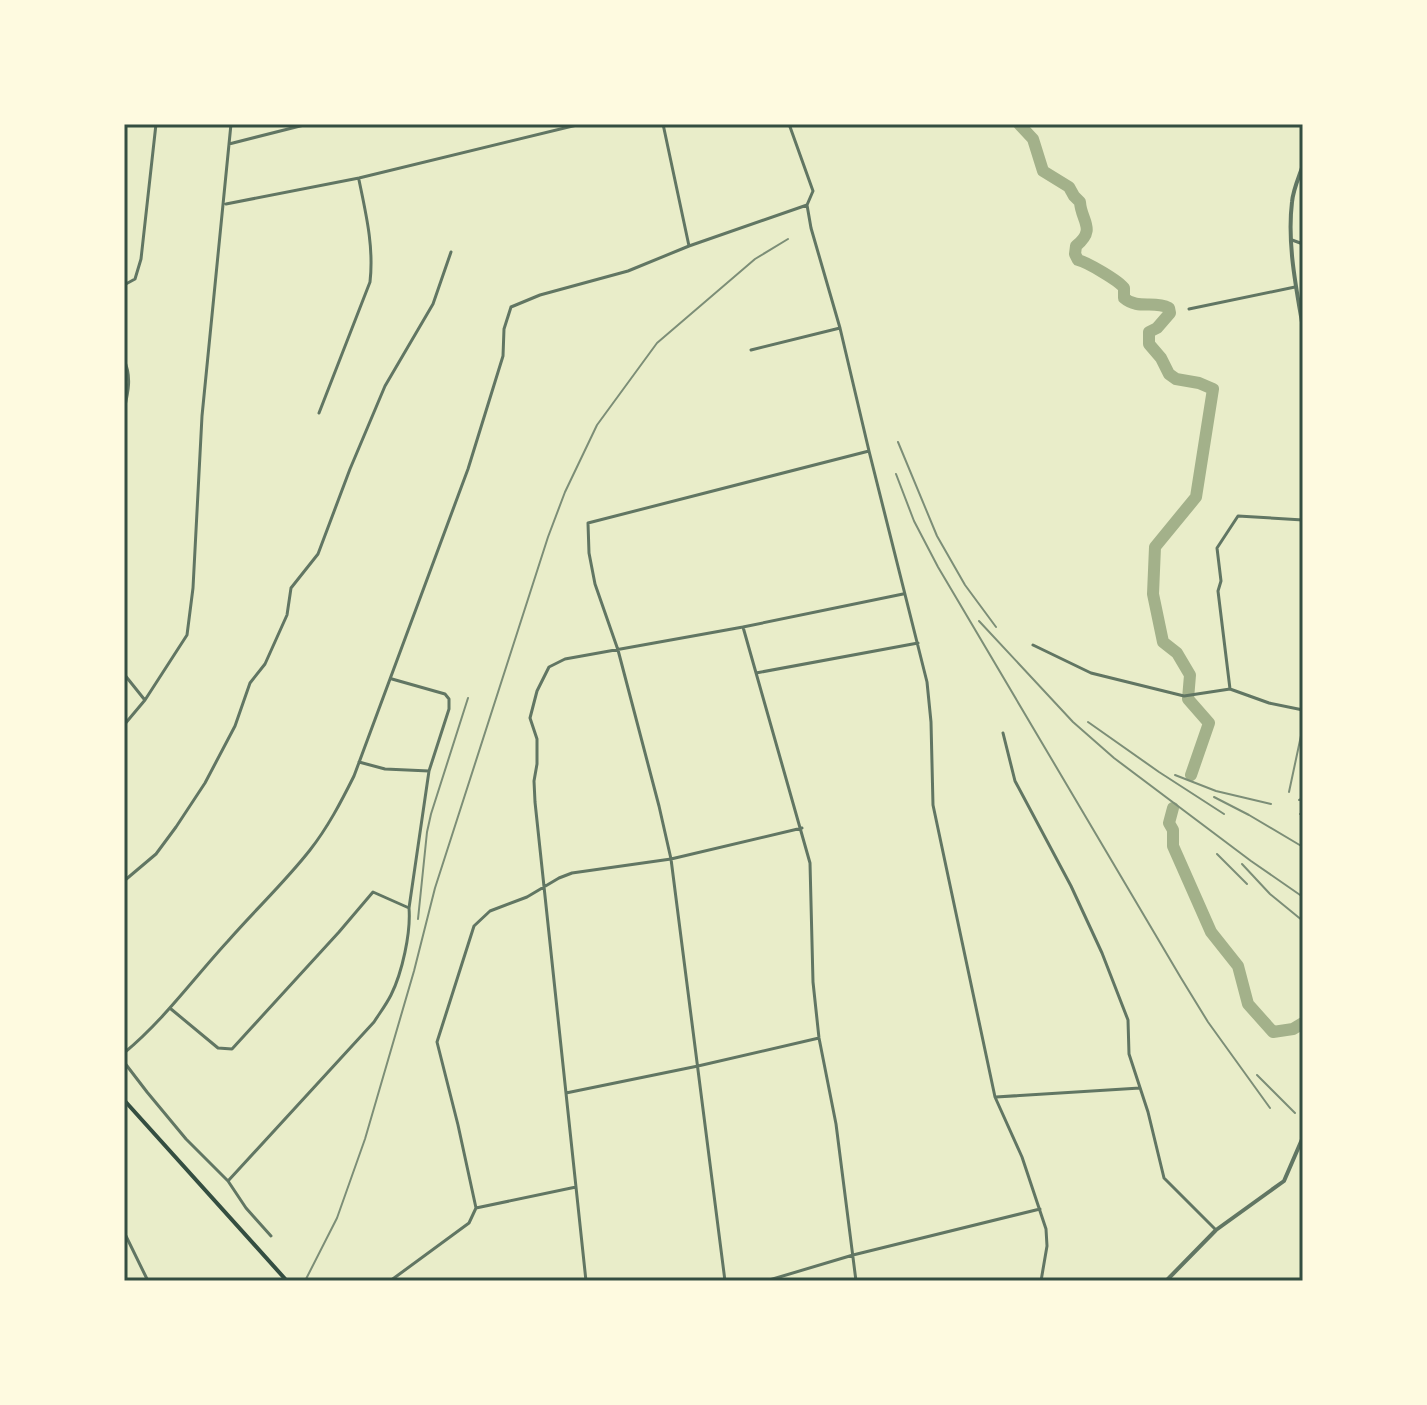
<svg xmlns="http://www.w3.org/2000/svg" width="1427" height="1405" font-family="'IBM Plex Serif',serif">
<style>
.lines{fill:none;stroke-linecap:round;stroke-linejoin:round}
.river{stroke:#a3b18a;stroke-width:12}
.minor{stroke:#617663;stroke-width:3}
.tertiary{stroke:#617663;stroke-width:4}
.secondary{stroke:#344e41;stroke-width:4}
.rail{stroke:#7c8e77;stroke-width:2}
.neatline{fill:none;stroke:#344e41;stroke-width:3}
</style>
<rect width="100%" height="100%" fill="#e9edc9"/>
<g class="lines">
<path class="river" d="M1019,124L1033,139L1043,171L1069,187L1074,196L1080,202C1081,221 1097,229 1076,246L1075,254L1078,260C1087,262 1119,281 1124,288V298C1138,310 1154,300 1169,308L1170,313L1157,328L1149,332V344L1161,358L1169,374L1176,379L1199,383L1213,389L1196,497L1155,547L1153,594L1163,642L1177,653L1190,675L1188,699L1209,723L1191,775
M1173,808L1169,823L1173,830V846L1211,932L1238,966L1248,1004L1273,1032L1293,1029L1303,1023"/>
<path class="minor" d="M663,124L689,246
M789,124L813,191L807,205L811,228L840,328L869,451L927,682L931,722L933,805L995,1097L1022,1157L1046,1229L1047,1246L1041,1281
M229,144L308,124
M226,204L359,178L581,124
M1292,240L1303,244
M124,285L135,279L141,259L156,124
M1189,309L1295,287
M751,350L840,328
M124,360C132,377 128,393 124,410
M319,413L370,282C374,247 366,214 359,180
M743,627L810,863L813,982L819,1038L836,1124L856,1281
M1033,645L1091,673L1184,696L1230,689L1269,703L1303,710
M756,673L918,643
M124,674L144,699
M1230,689L1218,591L1221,581L1217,548L1238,516L1303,520
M124,725L145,700L187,635L193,588L202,416L231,124
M1003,733L1015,781L1071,886L1102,953L1128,1020L1129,1054L1148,1112L1164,1178L1216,1230
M359,762L385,769L429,771L449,709V699L445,694L392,679
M124,881L156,854L176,827L205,783L235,726L250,683L265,664L287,615L291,588L318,554L350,469L385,386L433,304L451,252
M171,1009L218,1048L232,1049L339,932L373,892L409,908
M124,1053C164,1020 193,979 228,941C255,910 285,882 310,850C328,827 341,802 354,776L468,469L503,356L504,329L511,307L540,295L628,271L689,246L807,205
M124,1062L147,1092L186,1139L228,1181L246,1208L271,1236
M566,1093L698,1066L819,1038
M996,1097L1140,1088
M228,1181L374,1022C379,1014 386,1005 391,995C402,973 411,933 409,908L429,771
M476,1208L458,1125L437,1042L474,926L490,911L527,897L559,878L572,873L671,859L802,828
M124,1232L148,1281
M390,1281L469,1223L476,1208L576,1187
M586,1281L535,802L534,781L537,764V739L530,718L537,691L549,667L565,659L743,627L903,594
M725,1281L671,859L659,806L618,650L595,584L589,553L588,523L869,451
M766,1281L853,1255L1040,1209"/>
<path class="tertiary" d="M1303,165C1299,177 1293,190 1292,202C1287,243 1296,287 1303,328
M1166,1281L1216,1230L1284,1181L1303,1137"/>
<path class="secondary" d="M124,1100L287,1281"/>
<path class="rail" d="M898,442L937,536L965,585L996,627
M896,474L914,521L938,567L1181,978L1208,1022L1270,1108
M979,621L1073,722L1114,758L1251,861L1303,897
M1088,722L1159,772L1224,814
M1175,775L1216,791L1271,804
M1289,792L1302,731
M1214,797L1249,815L1303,847
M1299,800L1303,798
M1300,814L1303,816
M1217,854L1247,884
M1242,864L1270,894L1303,921
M418,919L427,832L431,814L468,698
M1257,1075L1295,1113
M305,1281L337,1218L365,1139L414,971L435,888L548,537L565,492L597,425L657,343L755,259L788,239
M1300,1281L1303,1279"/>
</g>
<rect width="1427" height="1405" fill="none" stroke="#fefae0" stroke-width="252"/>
<rect x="126" y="126" width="1175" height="1153" class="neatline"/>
</svg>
